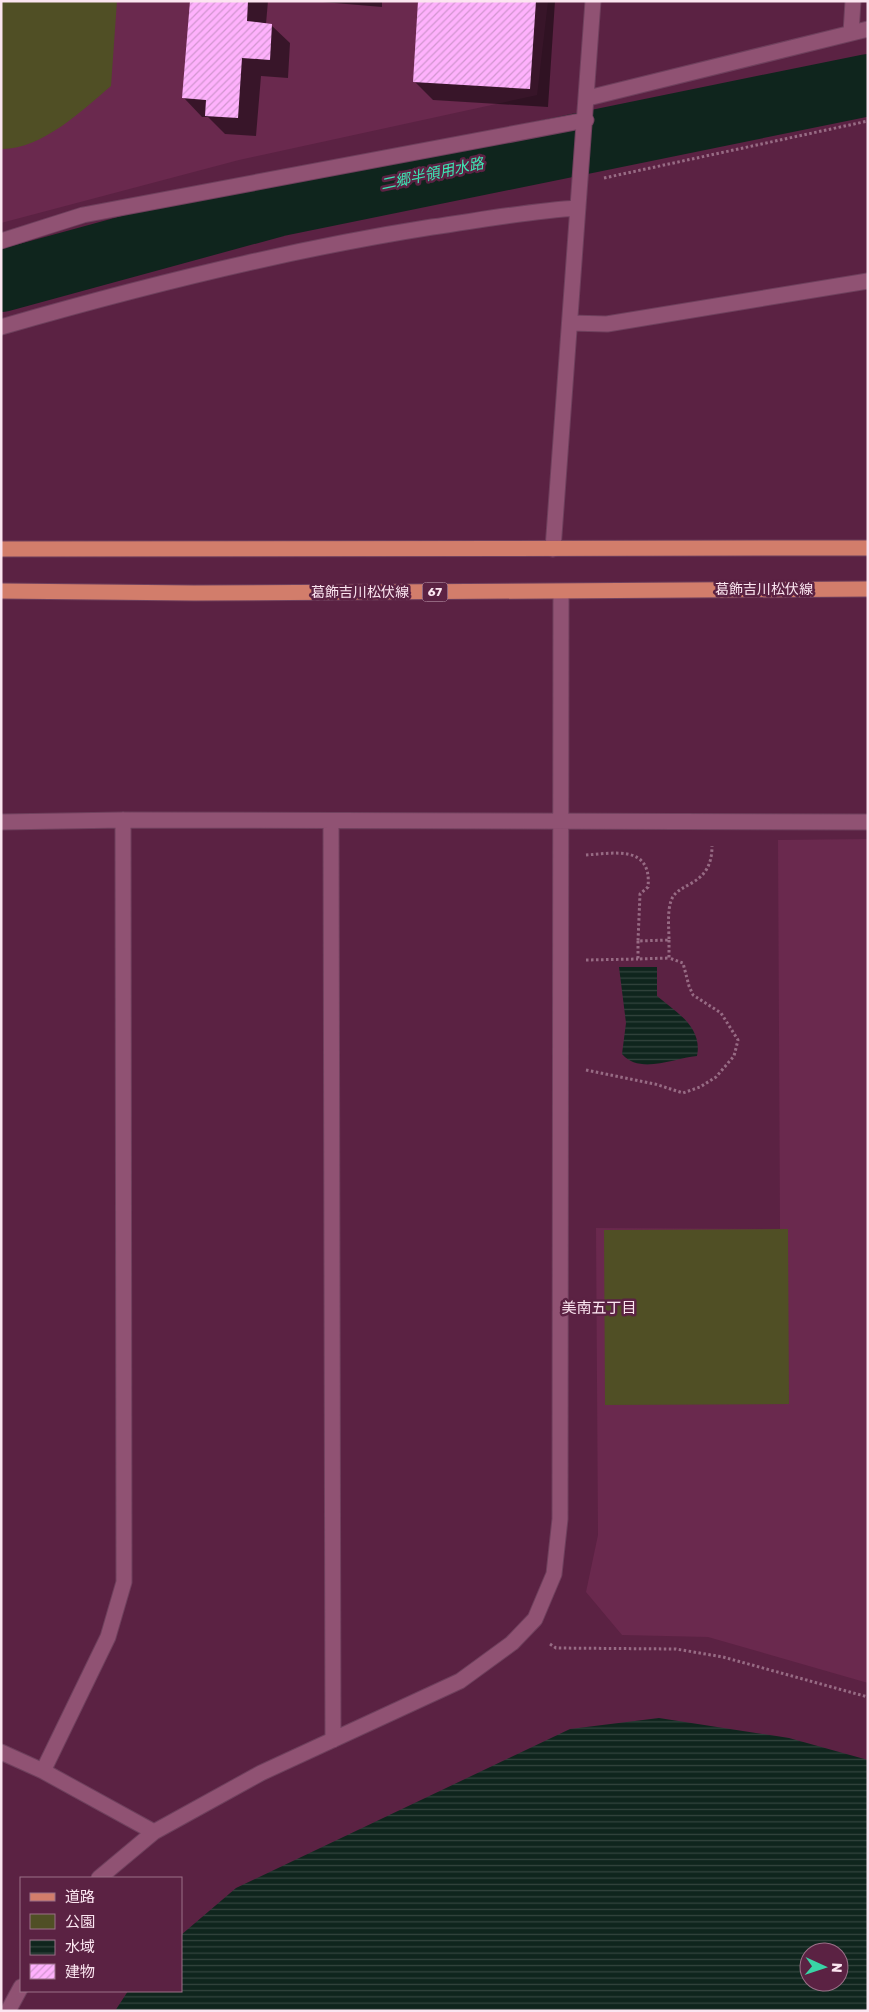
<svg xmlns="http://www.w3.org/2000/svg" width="869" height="2012" font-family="Rubik,'Noto Sans JP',sans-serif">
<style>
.built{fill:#6a294e}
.green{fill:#504f25}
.water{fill:url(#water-rules);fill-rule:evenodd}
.shadow{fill:#0007}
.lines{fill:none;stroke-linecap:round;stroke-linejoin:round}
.river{stroke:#0f251d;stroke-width:62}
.building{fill:url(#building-hatch)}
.minor-casing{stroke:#6f405d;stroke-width:17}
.major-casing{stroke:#6f405d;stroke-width:17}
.path{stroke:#976b84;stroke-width:3;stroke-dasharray:2.5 2.5;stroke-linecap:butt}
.minor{stroke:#905273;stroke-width:15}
.major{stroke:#d27d6b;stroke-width:15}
.labels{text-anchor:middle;stroke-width:5;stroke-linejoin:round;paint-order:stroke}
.shield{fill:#5b2243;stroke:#cbaabc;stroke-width:1}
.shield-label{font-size:12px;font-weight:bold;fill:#fbe5f0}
.street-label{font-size:14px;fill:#fbe5f0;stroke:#5b2243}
.water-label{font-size:15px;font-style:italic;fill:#3de6b3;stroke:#5b2243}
.neighbourhood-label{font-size:15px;fill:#fbe5f0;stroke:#5b2243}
</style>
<defs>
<pattern id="water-rules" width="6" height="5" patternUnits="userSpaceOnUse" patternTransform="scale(1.25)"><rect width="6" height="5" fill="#0f251d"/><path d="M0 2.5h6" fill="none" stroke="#33443e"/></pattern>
<pattern id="building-hatch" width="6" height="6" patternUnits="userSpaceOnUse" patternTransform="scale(1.25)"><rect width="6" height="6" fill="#feb1fc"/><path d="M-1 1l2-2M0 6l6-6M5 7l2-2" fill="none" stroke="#d196cf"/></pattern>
</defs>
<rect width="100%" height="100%" fill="#5b2243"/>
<path class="built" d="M1,1H548L537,95L239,160L1,223Z
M868,839V1683L708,1637L622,1635L586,1592L598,1535L596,1228L780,1229L778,840Z"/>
<path class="green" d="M1,1H117L111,86C83,110 41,150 1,149Z
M788,1229L789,1404L605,1405L604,1230Z"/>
<path class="water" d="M619,967H657V996C676,1012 703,1027 697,1056C674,1058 640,1075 622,1054L626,1023Z
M659,1718L789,1738L868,1760V2011H115L128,1991H181V1935L236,1888L570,1729ZM809,1952H839V1982H809Z"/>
<path class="shadow" d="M192,1H268L266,24L271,25L290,43L288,78L261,76L256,136L225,134L208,117H202L184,98Z
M311,1H382V7Z
M419,1H555L548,107L433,100L414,81Z"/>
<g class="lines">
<path class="river" d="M1,281L276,206L868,85"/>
</g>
<path class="building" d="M190,1H248L247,21L272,24L270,60L242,58L238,118L205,116L206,100L182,98Z
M418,1H536L530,89L413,82Z"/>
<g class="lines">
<g class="minor-casing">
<path id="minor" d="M851,33L853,1
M588,98L868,29
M1,241L83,215L586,120
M570,323L607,324L868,281
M1,327C143,286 286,250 432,227C481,220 529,211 578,208
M553,549L593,1
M331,821L333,1740
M1,822L123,820L868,822
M1,1752L43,1771L154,1832
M43,1771L108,1637L124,1582L123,820
M99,1878L154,1832L261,1773L460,1681L512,1643L535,1619L554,1574L560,1519L561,592
M8,2011L21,1987"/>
</g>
<g class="major-casing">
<path id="major" d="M1,549L868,548
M1,591L194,593L868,589"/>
</g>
<path class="path" d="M604,178L868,121
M586,855C615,853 652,845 648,887L640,894L638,941L669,940C669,929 667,913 671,901C677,881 712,888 712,846
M638,941V959L669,958
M586,960L638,959
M586,1070L655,1084L683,1093L700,1087L716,1077L734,1056L738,1040L721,1013L693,995L689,986L683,963L669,958V940
M550,1644L556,1648L676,1649L723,1657L868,1697"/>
<use href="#minor" class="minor"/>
<use href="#major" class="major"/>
</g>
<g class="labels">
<rect class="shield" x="422.5" y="582.5" width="25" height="19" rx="4"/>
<g class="shield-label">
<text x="435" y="596">67</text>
</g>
<g class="street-label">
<text x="764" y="594">葛飾吉川松伏線</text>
<text x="360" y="597">葛飾吉川松伏線</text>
</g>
<g class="water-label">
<text transform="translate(432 174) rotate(-12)" y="5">二郷半領用水路</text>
</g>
<g class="neighbourhood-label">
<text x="599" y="1313">美南五丁目</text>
</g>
</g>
<rect width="869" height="2012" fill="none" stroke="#fbe5f0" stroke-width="5"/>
<rect x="20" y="1877" width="162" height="115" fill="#5b2243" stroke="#9b7088"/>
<rect x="30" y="1893" width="25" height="8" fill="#d27d6b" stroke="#9b7088"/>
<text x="65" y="1902" font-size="15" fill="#fbe5f0">道路</text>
<rect x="30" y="1914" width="25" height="15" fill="#504f25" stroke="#9b7088"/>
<text x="65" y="1927" font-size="15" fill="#fbe5f0">公園</text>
<rect x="30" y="1940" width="25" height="15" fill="url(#water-rules)" stroke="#9b7088"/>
<text x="65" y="1952" font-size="15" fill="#fbe5f0">水域</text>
<rect x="30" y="1964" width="25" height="15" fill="url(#building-hatch)" stroke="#9b7088"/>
<text x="65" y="1977" font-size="15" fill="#fbe5f0">建物</text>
<g transform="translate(824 1967) rotate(93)"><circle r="24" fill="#5b2243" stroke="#9b7088"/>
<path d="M0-4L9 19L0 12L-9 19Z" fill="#39d4a5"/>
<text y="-8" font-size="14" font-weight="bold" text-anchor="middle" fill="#fbe5f0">N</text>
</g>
</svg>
